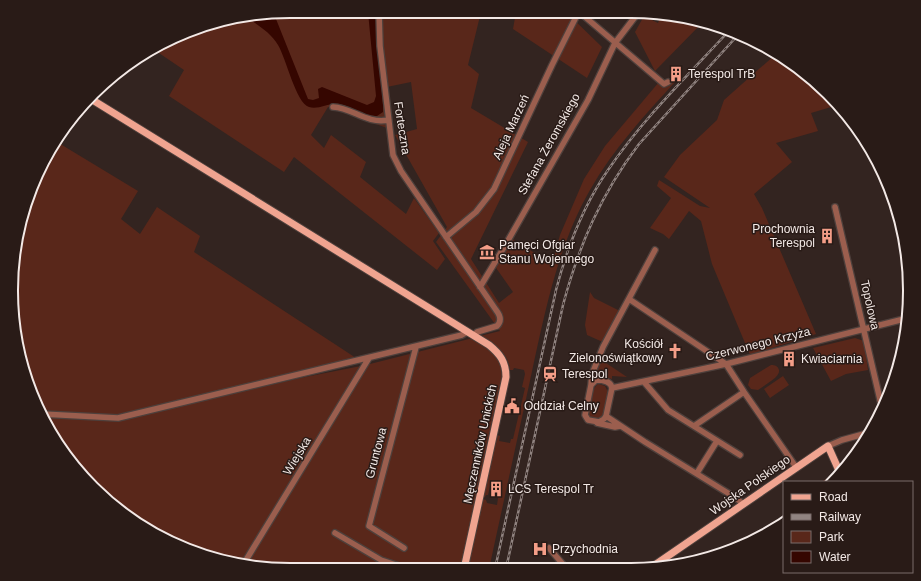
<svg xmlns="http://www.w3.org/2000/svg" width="921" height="581" font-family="Helvetica,sans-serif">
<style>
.green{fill:#59271a}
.water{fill:#350600}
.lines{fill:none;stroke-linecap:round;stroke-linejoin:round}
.minor-casing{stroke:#4e403c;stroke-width:8}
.major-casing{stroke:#4e403c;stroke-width:9}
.minor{stroke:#9b5e4e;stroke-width:5.5}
.major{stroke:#f0a490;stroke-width:7}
.rail-casing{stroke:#918481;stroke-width:2.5}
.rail{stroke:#291b17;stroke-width:1;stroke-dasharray:3;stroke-linecap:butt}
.labels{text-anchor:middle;stroke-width:3;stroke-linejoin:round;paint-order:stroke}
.poi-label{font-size:12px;fill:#f3e9e6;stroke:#291b17;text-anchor:start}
.street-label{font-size:12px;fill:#f3e9e6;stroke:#291b17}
.rim{fill:none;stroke:#f3e9e6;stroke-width:2}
</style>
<rect width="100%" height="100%" fill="#332420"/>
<path class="green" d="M291,11L481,12L468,65L479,74L471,108L528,142L471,259L499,303L513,292L494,265L511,238L552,264L560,235L584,179L605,146L659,82L670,85L675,80L676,81C645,115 613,149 590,190C557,248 545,312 531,376C517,440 503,505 489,569H468L483,499L486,500L487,503L497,505L498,498L495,497V496H498L500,484L491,482L488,495H486L485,497H483L497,435L500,436L499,441L510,443L511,439H513L525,388L522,387L525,374L524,370L514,368L513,370H510C508,352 494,345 480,336L500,331L436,242L447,227L395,135L417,129L411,82L382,88L387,128L328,107L311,135L324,148L331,135L366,162L360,177L406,214L414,198L439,233L433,241L445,259L437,270L294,157L284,172L169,96L184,70L153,49L201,26Z
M516,12L567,13L602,47L587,78L513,29Z
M662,13H667L701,24L655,71L635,32L644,16L658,23Z
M776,54L815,80L838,105L811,113L818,131L776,143L792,162L754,194L762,208L816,334L750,355L712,264L701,221L689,211L669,239L663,234L650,228L671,198L657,186L659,180L700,206L710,208L664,177L680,155L717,120L724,100Z
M57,142L138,191L121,219L140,234L157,207L200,236L194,252L356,358L119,414L107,415L40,410L20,363L12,272L26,200Z
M590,292L594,298L622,312L605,343L587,335L585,325Z
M473,338L487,347L502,362L503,378L462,569L254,568L183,549L106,501L49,430L43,417L97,420H121L300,378L366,365Z
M855,338L864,341L868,370L846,374L831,381L813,348Z
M600,359L627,377L612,376V379L606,377V374L601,373V375H594L596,370V373H597Z
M771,365C775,365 778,366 779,370C781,377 763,386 758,390L751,389L748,385L750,378Z
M783,376L789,385L770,398L764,389Z
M598,384L605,386L608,392L603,417L600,420L590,419C586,412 591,389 598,384Z
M837,473L838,477L833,482H821Z
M784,522V523L755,541V536Z"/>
<path class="water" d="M368,12H376L383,106V112L377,116C363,117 352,106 339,104C329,102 319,110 309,107C296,103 286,58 278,45C271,33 259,26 248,18L258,16L264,18L267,17V15L274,14L308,99L313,100L319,98L318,89L322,87L367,105L374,102L376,96Z"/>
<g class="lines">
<g class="minor-casing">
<path id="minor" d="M379,12L380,46L393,155L401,171L496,310C500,315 502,321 497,326L477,332L474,336
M578,13L584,16L664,84L668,82
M333,107C353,108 366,124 388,120
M835,207L882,408
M446,237L476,212L494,189L552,65L578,13
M480,287L506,244L588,100L615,43L638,13
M629,299L726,364L744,392L796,467
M596,380C603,380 611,381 612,388L606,416L604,419L599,422L588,420L585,415L591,385Z
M644,382L668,410L740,455
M591,385L592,374L603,347L655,250
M612,388L726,364L908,318
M42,414L118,418L462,335L467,332
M606,416L645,442L736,498L743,504
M597,423L615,427L620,426
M694,426L744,392
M828,446L842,440L871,432
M697,473L717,441
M335,533L381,560L405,568
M404,548L369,526L416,347
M549,548L567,569
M243,565L369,358"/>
</g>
<g class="major-casing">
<path id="major" d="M91,99L489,345C500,354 506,362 506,377L464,569
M649,569L828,446L841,475"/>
</g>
<use href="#minor" class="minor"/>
<use href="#major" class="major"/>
<g class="rail-casing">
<path id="rail" d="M495,569L556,290C567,248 583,206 608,170C642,120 687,76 728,32
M506,569L563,305C579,245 601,194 639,144L738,35"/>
</g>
<use href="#rail" class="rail"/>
</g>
<defs>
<g id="building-bare" transform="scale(1.2)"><path d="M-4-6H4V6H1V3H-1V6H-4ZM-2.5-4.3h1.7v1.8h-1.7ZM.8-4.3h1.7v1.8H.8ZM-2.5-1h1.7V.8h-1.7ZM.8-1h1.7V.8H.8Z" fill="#f49e88" stroke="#291b17" stroke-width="2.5" paint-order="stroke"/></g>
<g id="museum-bare" transform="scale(1.2)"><path d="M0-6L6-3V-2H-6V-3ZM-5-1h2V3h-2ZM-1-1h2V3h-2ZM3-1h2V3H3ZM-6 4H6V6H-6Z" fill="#f49e88" stroke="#291b17" stroke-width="2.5" paint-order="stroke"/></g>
<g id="church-bare" transform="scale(1.2)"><path d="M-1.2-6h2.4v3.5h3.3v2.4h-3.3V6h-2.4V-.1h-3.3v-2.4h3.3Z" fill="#f49e88" stroke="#291b17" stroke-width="2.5" paint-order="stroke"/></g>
<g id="station-bare" transform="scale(1.2)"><path d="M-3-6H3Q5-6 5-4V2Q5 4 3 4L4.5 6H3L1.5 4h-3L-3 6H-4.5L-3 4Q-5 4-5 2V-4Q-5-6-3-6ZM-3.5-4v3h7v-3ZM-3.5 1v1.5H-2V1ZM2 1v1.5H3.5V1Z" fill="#f49e88" stroke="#291b17" stroke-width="2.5" paint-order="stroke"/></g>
<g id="civic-bare" transform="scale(1.2)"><path d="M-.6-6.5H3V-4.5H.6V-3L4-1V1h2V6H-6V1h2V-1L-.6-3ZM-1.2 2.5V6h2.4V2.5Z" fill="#f49e88" stroke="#291b17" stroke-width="2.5" paint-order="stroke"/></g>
<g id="hospital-bare" transform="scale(1.2)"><path d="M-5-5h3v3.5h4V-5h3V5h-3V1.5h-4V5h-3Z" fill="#f49e88" stroke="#291b17" stroke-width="2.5" paint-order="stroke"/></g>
</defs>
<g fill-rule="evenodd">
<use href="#building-bare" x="676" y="74"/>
<use href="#building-bare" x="827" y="236"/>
<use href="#museum-bare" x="487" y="252"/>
<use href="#church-bare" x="675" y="351"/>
<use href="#building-bare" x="789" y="359"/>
<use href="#station-bare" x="550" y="374"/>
<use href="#civic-bare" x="512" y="406"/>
<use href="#building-bare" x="496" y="489"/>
<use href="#hospital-bare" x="540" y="549"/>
</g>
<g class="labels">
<g class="poi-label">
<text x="688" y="78">Terespol TrB</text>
<text x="815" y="233" text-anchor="end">Prochownia<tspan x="815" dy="14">Terespol</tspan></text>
<text x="499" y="249">Pamęci Ofgiar<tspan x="499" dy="14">Stanu Wojennego</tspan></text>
<text x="663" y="348" text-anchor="end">Kościół<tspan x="663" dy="14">Zielonoświątkowy</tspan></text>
<text x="801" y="363">Kwiaciarnia</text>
<text x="562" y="378">Terespol</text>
<text x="524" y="410">Oddział Celny</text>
<text x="508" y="493">LCS Terespol Tr</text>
<text x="552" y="553">Przychodnia</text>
</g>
<g class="street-label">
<text transform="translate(511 127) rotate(-65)" y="4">Aleja Marzeń</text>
<text transform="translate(402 128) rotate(81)" y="4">Forteczna</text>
<text transform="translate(549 144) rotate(-61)" y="4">Stefana Żeromskiego</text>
<text transform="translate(870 305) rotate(77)" y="4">Topolowa</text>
<text transform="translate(758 344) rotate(-14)" y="4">Czerwonego Krzyża</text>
<text transform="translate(480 444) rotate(-78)" y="4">Męczenników Unickich</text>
<text transform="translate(376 453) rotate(-75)" y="4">Gruntowa</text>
<text transform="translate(297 456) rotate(-59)" y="4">Wiejska</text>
<text transform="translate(750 485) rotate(-35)" y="4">Wojska Polskiego</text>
</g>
</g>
<path d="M0 0H921V581H0ZM290 18H631A272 272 0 0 1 903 290V291A272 272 0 0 1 631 563H290A272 272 0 0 1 18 291V290A272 272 0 0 1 290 18Z" fill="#291b17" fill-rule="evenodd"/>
<path class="rim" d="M290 18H631A272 272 0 0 1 903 290V291A272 272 0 0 1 631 563H290A272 272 0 0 1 18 291V290A272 272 0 0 1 290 18Z"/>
<rect x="783" y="481" width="130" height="92" fill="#291b17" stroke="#7a6d6a"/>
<rect x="791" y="494" width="20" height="6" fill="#f0a490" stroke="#7a6d6a"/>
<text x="819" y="501" font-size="12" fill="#f3e9e6">Road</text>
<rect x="791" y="514" width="20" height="6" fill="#918481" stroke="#7a6d6a"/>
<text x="819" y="521" font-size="12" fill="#f3e9e6">Railway</text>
<rect x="791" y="531" width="20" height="12" fill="#59271a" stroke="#7a6d6a"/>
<text x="819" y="541" font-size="12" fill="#f3e9e6">Park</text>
<rect x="791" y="551" width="20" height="12" fill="#350600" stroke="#7a6d6a"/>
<text x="819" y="561" font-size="12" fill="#f3e9e6">Water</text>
</svg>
